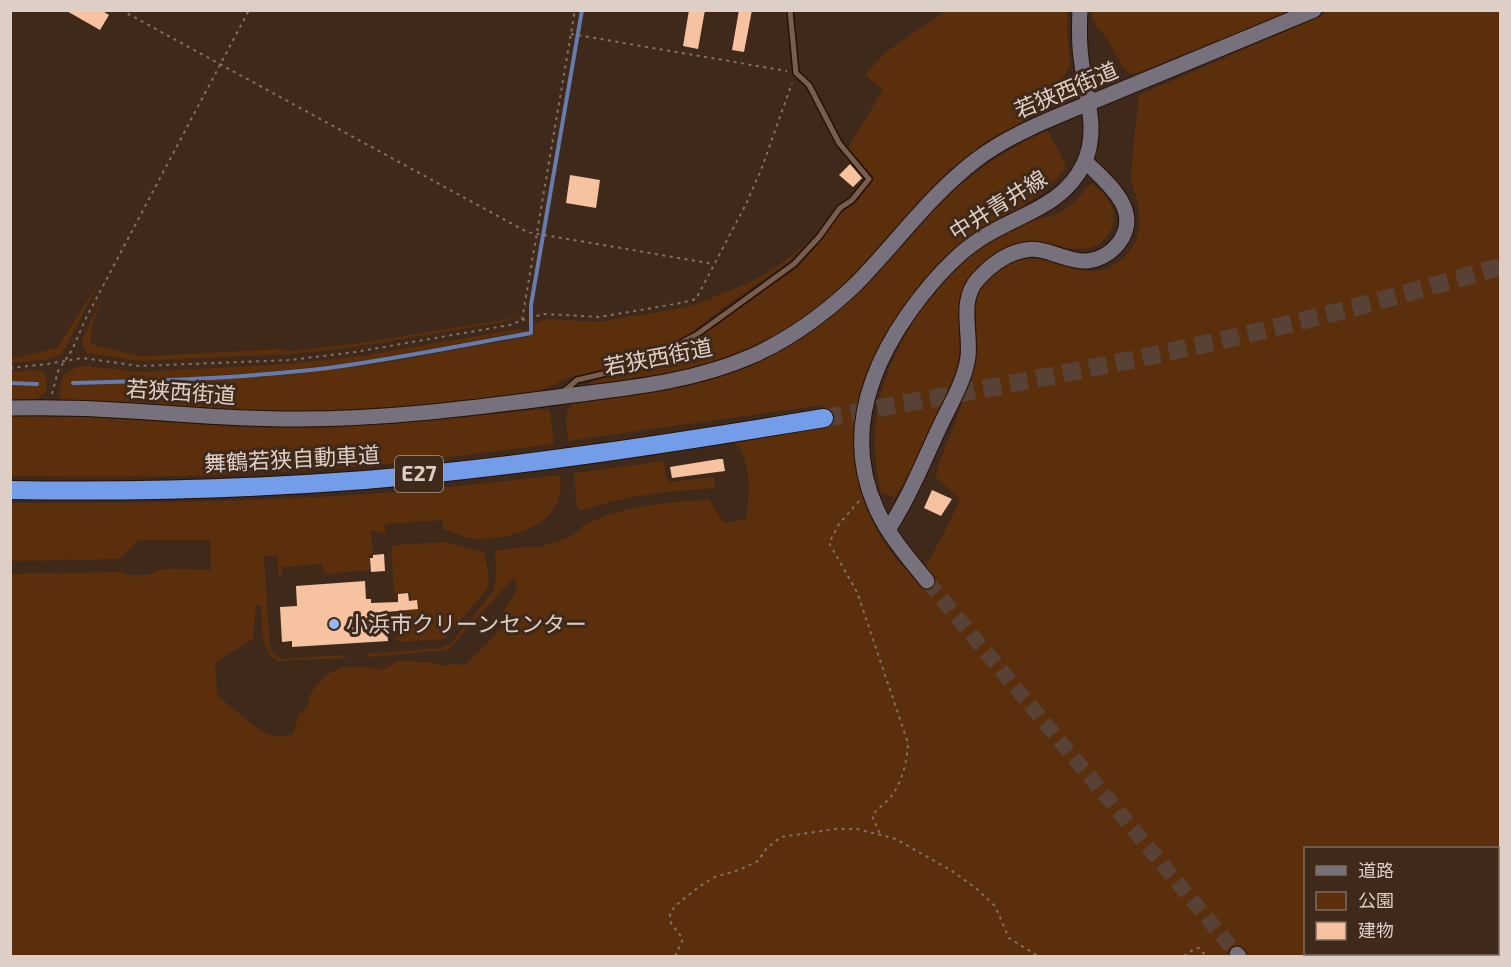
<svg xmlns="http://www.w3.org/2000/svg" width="1511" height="967" font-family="'Exo 2','Noto Sans JP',sans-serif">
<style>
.green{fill:#5b2e0c;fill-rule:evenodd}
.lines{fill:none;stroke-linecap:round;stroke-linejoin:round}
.stream{stroke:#667cad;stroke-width:4}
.building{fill:#f7c2a0}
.secondary-tunnel{stroke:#574235;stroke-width:15;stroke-dasharray:15 8;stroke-linecap:butt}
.highway-tunnel{stroke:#574235;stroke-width:18;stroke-dasharray:18 9;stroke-linecap:butt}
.lane-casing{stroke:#251105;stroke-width:8}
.secondary-casing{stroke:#251105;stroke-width:17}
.highway-casing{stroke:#251105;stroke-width:20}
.path{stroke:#847165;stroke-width:2;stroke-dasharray:3 4.5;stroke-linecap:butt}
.lane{stroke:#775e4f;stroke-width:5}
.secondary{stroke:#76717d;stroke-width:15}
.highway{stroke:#749de9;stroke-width:18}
.poi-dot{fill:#92b7fd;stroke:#3f291b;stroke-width:2}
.labels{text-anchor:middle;stroke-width:6;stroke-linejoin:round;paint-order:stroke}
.shield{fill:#3f291b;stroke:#ae9d93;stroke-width:1.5}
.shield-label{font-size:21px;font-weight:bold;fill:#ddcfc6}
.street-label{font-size:22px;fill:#ddcfc6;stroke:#3f291b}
.poi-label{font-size:22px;fill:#ddcfc6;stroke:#3f291b;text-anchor:start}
</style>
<rect width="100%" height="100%" fill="#3f291b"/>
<path class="green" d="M946,11H1067L1068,43L1071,65L1044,110L989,140L948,171L854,275L814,311L771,339L717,362L671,373L588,386L591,382L661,358L687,345L777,282L798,267L813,250L835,219L846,209L855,204L874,178L848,148L883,90L865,75L886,52Z
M1092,11V10L1293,11L1137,73H1129L1123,68L1108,40L1097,27L1092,17Z
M1324,11H1500V956H1247L1243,949L1234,956H11V574L123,572L126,575H149C161,564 194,571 211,570L210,540H139L119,559L11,561V503C130,503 250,502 370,494C433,489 497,482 560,475C567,522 520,538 480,539C468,539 455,533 443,529V520L385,524V534L371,530L373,554L369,555L370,570L324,574L322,564L282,567V578L279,577L277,556H264L270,648L272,653L282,659L343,655L346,658L277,661C259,649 263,626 261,606H256L253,639L215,663L217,694C226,703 235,711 246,719C263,732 269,740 293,734L298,715L307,708L310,694L325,676L341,667H369L383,670L397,661L426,662L444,666L455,663L465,666L505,625L503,612L517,589L514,577L448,650L366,657V654L441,648L450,644L493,592L496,579L495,551L531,546L536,548C549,544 565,540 576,533C580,530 581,526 586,524C625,505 666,502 709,500L724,523L746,519C749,496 753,458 733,442L826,422L823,405L568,441C567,426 562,411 575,401C617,395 660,392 701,382C740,373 779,353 812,331C849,305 878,267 909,235C936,207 965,177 998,157C1013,147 1030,139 1046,131L1049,133L1066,165C1047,201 993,219 962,243C943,258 929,279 914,298C889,330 860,368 858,411C858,424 859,438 860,452C861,482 863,503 877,530C888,552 906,569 922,587L934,577L925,566L941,539L960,500L935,476C948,436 973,387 976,346C979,317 966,299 993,275C1044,228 1082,302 1127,254C1141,239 1142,218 1136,199C1135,192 1131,184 1131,177C1132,150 1136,122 1139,95L1325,14ZM1306,848H1498V954H1306Z
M1091,183C1103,192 1115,204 1114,220C1113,227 1109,235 1104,240C1081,261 1051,238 1025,242C1009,245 993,255 981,265C943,299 967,327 957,367C952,386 941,404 933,421C921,447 910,474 895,498L881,492C874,464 873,434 878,406C889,350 937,272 987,243C1004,233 1026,222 1045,217C1048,216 1051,217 1054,216C1068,210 1082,194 1091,183Z
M813,237L791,260L720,310L685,338L658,351L612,368L579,376H572L534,394L457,403L365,410L285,412L65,401L60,399L59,395L62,377L74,368L84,366L140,372L290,364L355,357L519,329L527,330C461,343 395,357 329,365C244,376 158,378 73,381L72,385L178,382L284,375L384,363L527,337L534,334V324L546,319L598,322L681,308L712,299L714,296C756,283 781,266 813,237Z
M101,279L62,354L49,359L11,363V359L57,348Z
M103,294L92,325L90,342L94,345L138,356H148L281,349L290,351L354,344L509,319L517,313L520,308L517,315L509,321L354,347L291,354L140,361L86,353L82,344V340Z
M38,370L42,371L47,378L46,392L36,400L11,401L10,386H37L38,381H11V372Z
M542,409H548L550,412L554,444C491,452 428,460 365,466C248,477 128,478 11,476V416L88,417L243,427L319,428L422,421Z
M664,461L666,477L669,482L714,477L715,488C670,491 627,495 584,510H580L577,507L574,473Z
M446,542L485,553L489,581L487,589L446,637L442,639L400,642L396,640L395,611L411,610V592L394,593L391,548L394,545Z"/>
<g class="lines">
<path class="stream" d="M10,383L37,384
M73,383C158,381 244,378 328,368C396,359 463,345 531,333V305L582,10"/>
</g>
<path class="building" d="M65,10H101L109,15L100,30Z
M689,10H705L698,49L683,46Z
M739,10H752L744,52L732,50Z
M850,164L862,178L853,187L839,175Z
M570,175L600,180L596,208L566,203Z
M719,459H723L725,471L672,478L670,467Z
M932,490L952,499L941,516L924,508Z
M384,554L385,571L371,572L370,558H373V555Z
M365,581L366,599H371V603L398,602V594L408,593L409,601L417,600L418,609L386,612L388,641L292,647V641L282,642L280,607L297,606L296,586Z"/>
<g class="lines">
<path class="secondary-tunnel" d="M927,581L1237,954"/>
<path class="highway-tunnel" d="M824,418C991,388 1158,358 1321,316C1381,301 1441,283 1500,267"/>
<g class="lane-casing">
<path id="lane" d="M562,393L577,380L611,372L659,354L696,335L794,264L819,237L840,208L852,200L869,179L839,143L809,85L796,73L790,10"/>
</g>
<g class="secondary-casing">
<path id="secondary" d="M10,408C51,407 91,408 132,411C184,414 236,419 288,419C381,420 473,408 565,396C628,388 693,382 752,356C792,338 826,313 857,283C897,242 930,195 976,160C1017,129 1069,112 1116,92C1182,65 1248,38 1314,10
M888,530C910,496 924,460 941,424C951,403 965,380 968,357C971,330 958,300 979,278C991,265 1007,253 1025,250C1046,246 1065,262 1087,261C1099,260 1111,253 1118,244C1144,211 1107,183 1085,161
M927,581C909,559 889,536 877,510C845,441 867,373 908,314C928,286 951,258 980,239C1016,215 1064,207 1084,163C1099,131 1086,97 1082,65C1079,47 1079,29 1080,10
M1237,954L1239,956"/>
</g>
<g class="highway-casing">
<path id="highway" d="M10,490C129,492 247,489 365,480C519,467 672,443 824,418"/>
</g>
<path class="path" d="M121,10L527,232L714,264
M571,34L787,71
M522,320L544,314L599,317L681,303L696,299L746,204L761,170L792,83
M10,368L48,364L82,358L140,366L290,360L355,352L510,325L522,320L575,10
M52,394L58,371L72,350L86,318L249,10
M859,501L839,524L829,543L857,592L908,743C907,762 902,783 890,798C884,804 877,809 872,816L880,834
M675,956L683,939L671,923L670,914L675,906L700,886L715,877L739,870L758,861L766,849L781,837L836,829H857L896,839L952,871L977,889L995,906L1009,938L1038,956
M1184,956L1194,949L1199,948L1206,956"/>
<use href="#lane" class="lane"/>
<use href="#secondary" class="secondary"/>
<use href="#highway" class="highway"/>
</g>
<circle class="poi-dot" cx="334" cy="624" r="6"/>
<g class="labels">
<rect class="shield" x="395" y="456" width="48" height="36" rx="4.5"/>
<g class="shield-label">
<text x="419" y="481">E27</text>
</g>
<g class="street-label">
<text transform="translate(1066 90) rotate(-23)" y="8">若狭西街道</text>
<text transform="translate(998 205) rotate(-32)" y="8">中井青井線</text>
<text transform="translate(658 357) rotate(-11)" y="8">若狭西街道</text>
<text transform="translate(181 392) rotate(4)" y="8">若狭西街道</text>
<text transform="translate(292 459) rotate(-3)" y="8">舞鶴若狭自動車道</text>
</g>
<g class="poi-label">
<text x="346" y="632">小浜市クリーンセンター</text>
</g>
</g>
<rect width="1511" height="967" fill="none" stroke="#ddcfc6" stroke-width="24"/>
<rect x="1304" y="847" width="195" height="108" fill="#3f291b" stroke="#7e6b5f" stroke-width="1.5"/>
<rect x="1316" y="866" width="30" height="9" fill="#76717d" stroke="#7e6b5f" stroke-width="1.5"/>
<text x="1358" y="877" font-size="18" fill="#ddcfc6">道路</text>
<rect x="1316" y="892" width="30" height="18" fill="#5b2e0c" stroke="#7e6b5f" stroke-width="1.5"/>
<text x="1358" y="907" font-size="18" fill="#ddcfc6">公園</text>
<rect x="1316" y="922" width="30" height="18" fill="#f7c2a0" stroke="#7e6b5f" stroke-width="1.5"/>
<text x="1358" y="937" font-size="18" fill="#ddcfc6">建物</text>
</svg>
